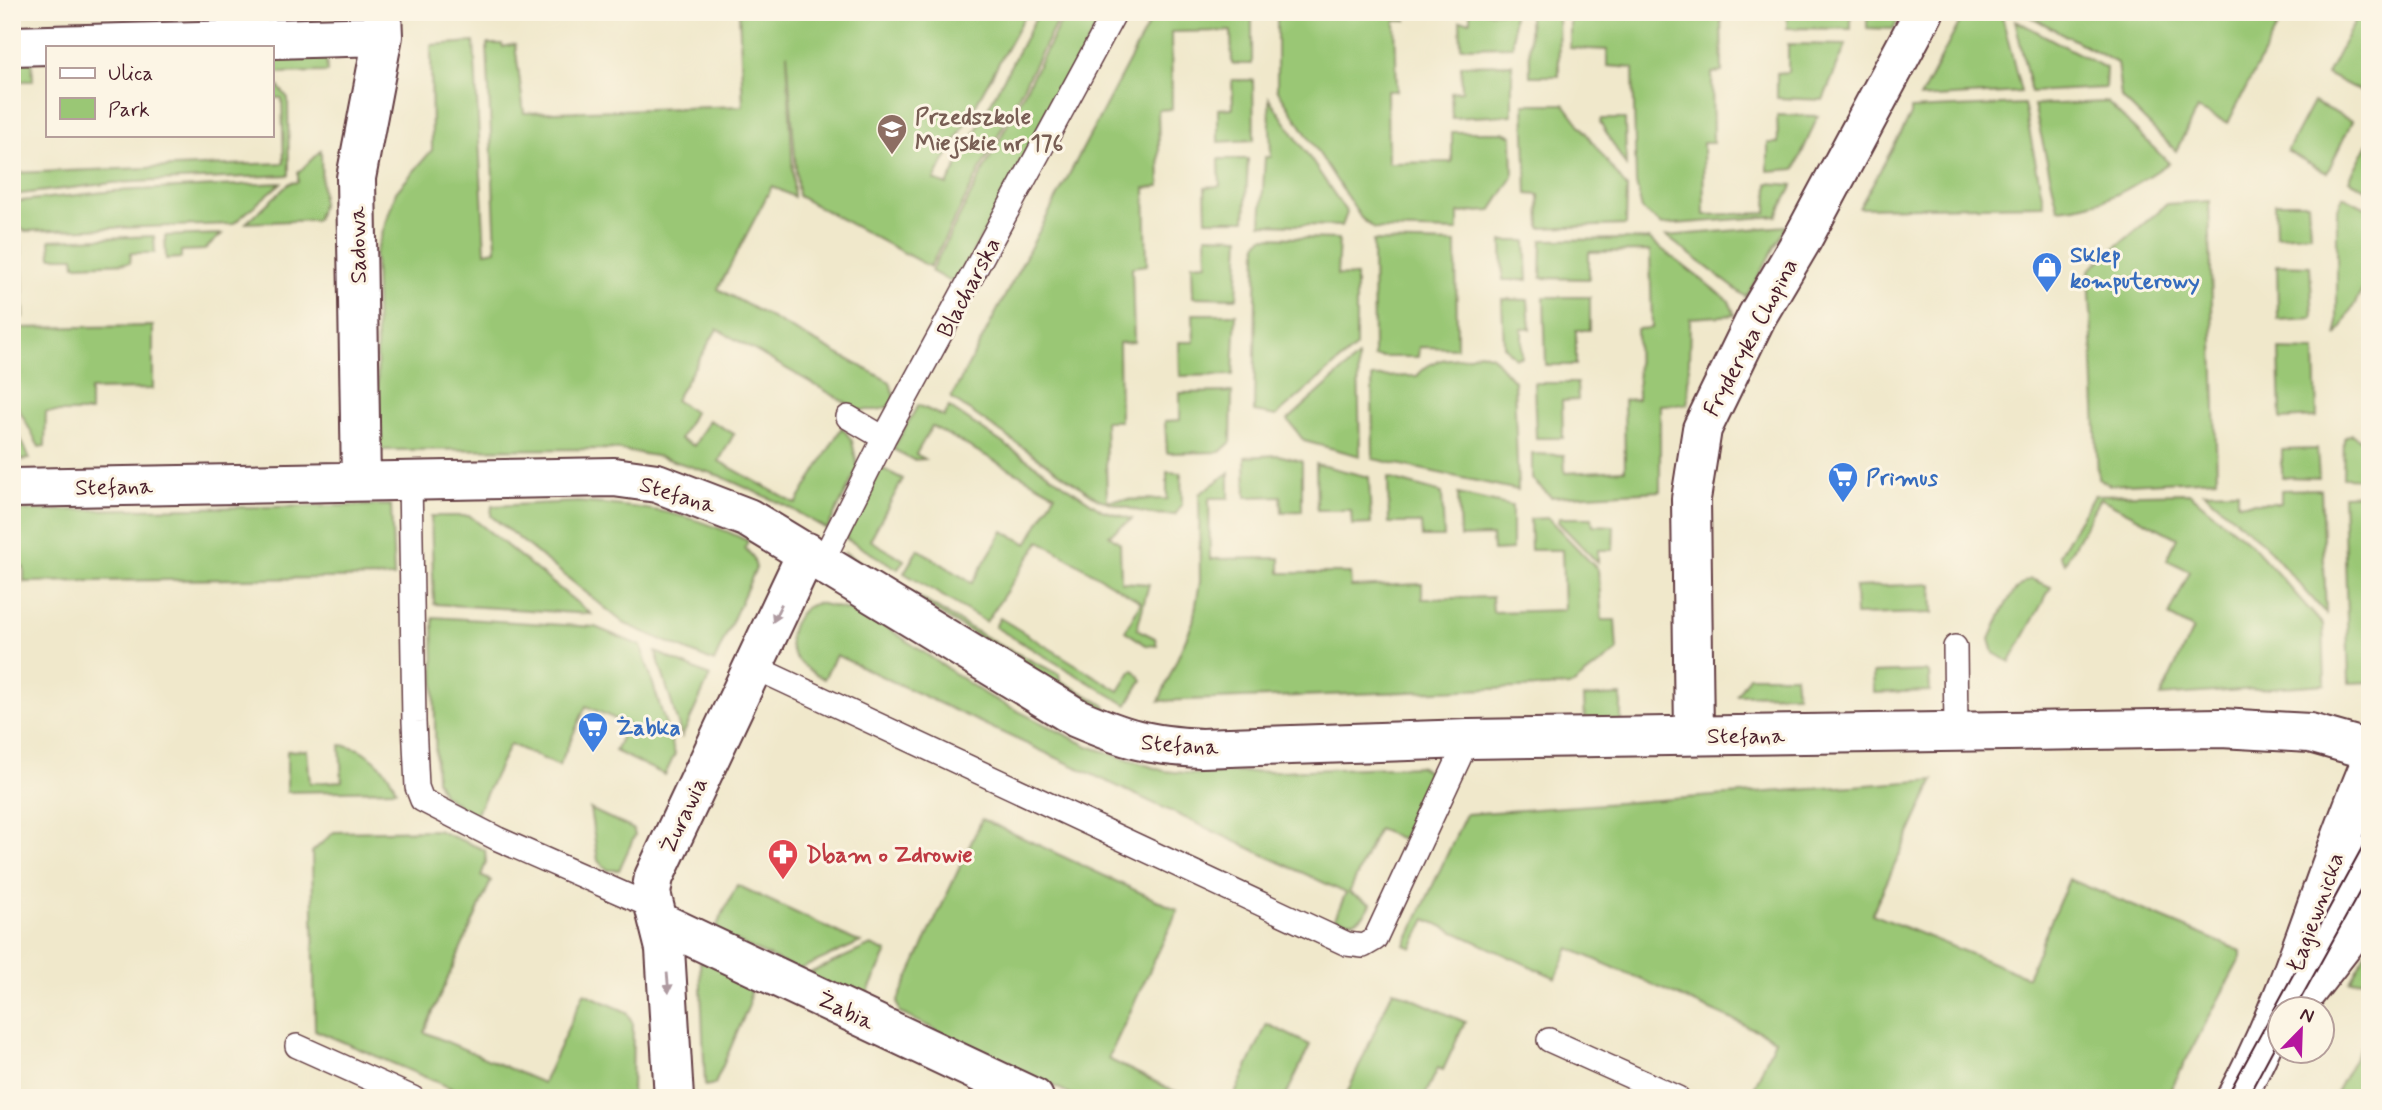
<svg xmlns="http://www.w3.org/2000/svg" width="2382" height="1110" font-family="Mynerve,sans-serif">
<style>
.green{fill:#9ac775;stroke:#727350;stroke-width:2}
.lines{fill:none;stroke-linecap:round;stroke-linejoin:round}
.lane-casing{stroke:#633d43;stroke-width:26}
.street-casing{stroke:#633d43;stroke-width:42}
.secondary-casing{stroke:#633d43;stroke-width:42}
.lane{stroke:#fff;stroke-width:23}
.street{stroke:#fff;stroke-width:38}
.secondary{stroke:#fff;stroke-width:38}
.tram{stroke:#4a1f2b;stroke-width:2}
.oneway{fill:#ae9aa0}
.labels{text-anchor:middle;stroke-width:6;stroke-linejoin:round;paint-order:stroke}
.education-label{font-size:23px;font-weight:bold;fill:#785e54;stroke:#fcf5e5;text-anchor:start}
.street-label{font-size:23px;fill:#4a1f2b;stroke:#fcf5e5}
.shop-label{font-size:23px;font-weight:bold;fill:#366cbe;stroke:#fcf5e5;text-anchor:start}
.health-label{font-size:23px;font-weight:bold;fill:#be3a42;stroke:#fcf5e5;text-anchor:start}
</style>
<rect width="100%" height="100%" fill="#fcf5e5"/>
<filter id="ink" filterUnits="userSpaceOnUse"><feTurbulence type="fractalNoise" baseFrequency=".0143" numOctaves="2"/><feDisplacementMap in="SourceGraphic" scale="14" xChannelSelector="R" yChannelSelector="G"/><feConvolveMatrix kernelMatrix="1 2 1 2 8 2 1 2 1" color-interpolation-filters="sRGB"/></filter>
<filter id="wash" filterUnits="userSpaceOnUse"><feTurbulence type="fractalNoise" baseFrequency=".00686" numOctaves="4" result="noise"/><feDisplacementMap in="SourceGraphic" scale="28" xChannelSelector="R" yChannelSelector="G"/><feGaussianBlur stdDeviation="1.57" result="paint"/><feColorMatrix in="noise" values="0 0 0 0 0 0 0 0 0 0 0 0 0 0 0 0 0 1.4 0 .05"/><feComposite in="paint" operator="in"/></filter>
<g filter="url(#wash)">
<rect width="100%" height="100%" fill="#f0e8cb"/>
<path class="green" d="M739,12H1027L934,180L947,185L1039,12H1062L930,267L798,196L787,53L794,197L772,186L718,289L890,382L896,404L878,410H859L717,329L675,400L694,412L680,439L694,446L709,420L734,434L719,461L796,504L842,427L852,441L858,469L827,529L784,505L720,476L661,457L614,449L379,450L375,255L396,192L432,150L431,45L474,42L485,252L496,250L487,44H502L503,47L515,44L524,113L743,106Z
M1066,12H1101V19L958,279L949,281L931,271Z
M1155,12L1252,14V64H1232L1231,31L1171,32L1172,109L1158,110L1160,186L1145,188L1147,265L1132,267L1134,342L1119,343L1120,421H1105L1107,500L1167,499V472L1181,473L1182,505L1175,515L1149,514L1098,499L951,398Z
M1277,12H1406V21H1395L1397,91H1387L1388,163L1452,162V132H1504L1512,136L1513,177L1491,211L1458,213V231L1375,229L1361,218L1277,89Z
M1470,12H1513V46L1461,47L1460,21H1470Z
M1529,12H1558L1559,76H1530Z
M1570,12H1721L1722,72L1712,73L1713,143H1703L1704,215L1767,213L1768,183L1793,185L1777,216L1662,225L1642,210L1636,184L1633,68L1607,66V50L1570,48Z
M1787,12H1851V29L1787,28Z
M1867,12H1889L1899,18L1893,29L1867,28Z
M1965,12H2001L2021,92L1920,98Z
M2022,12H2285L2228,123L2197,109L2176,151L2121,97L2117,63Z
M2359,13L2370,18L2369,96L2327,74Z
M2015,20L2106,68L2105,88L2031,92Z
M1788,44L1846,45L1823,100L1777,98V73L1788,72Z
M271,51L326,56L327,72L271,73Z
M12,55H32L33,81H12Z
M1512,64V115L1452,118L1451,92L1462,91L1461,65Z
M1232,80H1253L1254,140L1218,142V109L1233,108Z
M271,85H277L288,98L289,175L113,183L12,195V173L284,163L282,98H271Z
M1269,98L1347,213L1342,226L1261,224L1265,157H1271Z
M2107,102L2169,163C2130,189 2106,205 2058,209L2034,105Z
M2313,102L2352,121L2327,173L2287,151Z
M1524,104H1564L1627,188L1626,225L1540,228L1539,195L1527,194Z
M2024,104L2044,205L1859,208L1911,115V109Z
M1777,115L1818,116L1795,169L1768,171V143H1778Z
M1601,119H1625L1626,166L1600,122Z
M2370,139V191L2349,180Z
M321,150L322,204L316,220L246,223L290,183L298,182V173Z
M1219,159H1248L1245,220H1206L1205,187L1220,186Z
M281,183L233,224L25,231L12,222V202L115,191Z
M2343,196L2370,210V276L2337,336V211Z
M2209,201L2217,479L2110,485L2098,478L2089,270L2167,204Z
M2275,203H2308L2310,234L2276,236Z
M1787,226L1746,297L1666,236Z
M222,234L204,250L181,251V258L166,259L165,236Z
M154,236L155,253H131L130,263L75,265L74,257H51L50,240Z
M1206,236L1240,237L1237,298L1193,297L1192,264L1207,263Z
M1263,237L1339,239L1337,275L1356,276V347L1276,416L1254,412L1257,244Z
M1649,239L1729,301L1735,315L1690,318L1688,404L1660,405V491L1551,497L1532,479V454L1564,455L1565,473L1625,470L1624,400L1638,399L1637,329L1652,328L1650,251L1589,252V279L1541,278L1542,240Z
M12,241H21L24,317L12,318Z
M1373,241L1456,243L1457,348L1419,347L1418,357H1374Z
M1502,241H1526L1528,280H1503Z
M2277,265L2310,266L2313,318L2278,320Z
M1544,297H1590V330H1576V365H1546Z
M1502,299L1528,300L1530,329H1522V357L1515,358L1504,346Z
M1193,314H1236L1233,375L1180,376L1179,342H1194Z
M153,326V389L90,390V412H46L45,446L39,447L12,396V328Z
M2279,350L2315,351L2317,417L2281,419Z
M1479,352L1492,356L1514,381L1518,490L1373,459L1372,377L1417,376C1440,349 1455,366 1479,352Z
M1358,357L1360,456L1304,441L1288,420Z
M1534,383H1577L1578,400L1562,401L1563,438H1536Z
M1232,392L1231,442L1220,452L1167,453L1165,421L1180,420V393Z
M918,405L944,417L949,407L1102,510L1132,519L1109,535L1120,543L1121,582L1149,584L1137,629L1155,638L1157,646L1146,645L1125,631L1141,602L1040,541L986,622L904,573L918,549L972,583L1003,531L1027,544L1055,494L932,426L916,454L925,459L913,460L893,449Z
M12,420L30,459L12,461Z
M2351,434L2370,445V479L2343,478L2344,438Z
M2317,449L2319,478L2282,477V450Z
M1278,455L1302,461V511L1282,512L1281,496L1246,497L1245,457Z
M1316,464L1369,477L1371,524L1352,525L1351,510H1317Z
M881,468L903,479L870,540L904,560L898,569L845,538Z
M1229,473V498H1209L1210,559L1280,558V573H1350L1351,587L1422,584V599L1492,597L1493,612L1564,610L1562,550H1531L1530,519L1548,518L1598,570L1602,620H1615L1617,651L1571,686L1159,701L1193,622L1200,582L1199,494Z
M1388,478L1442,493L1444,537H1422L1421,523H1389Z
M2321,489L2326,614L2265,545L2204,492L2238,491V503H2281V490Z
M2189,493L2253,546L2323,625L2325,684L2161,696L2193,629L2169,616L2190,571L2167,560L2177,538L2100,498L2065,563L2059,555L2094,495Z
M1458,494L1512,506V550L1493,551L1492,536L1460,537Z
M2370,494V682L2349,683L2343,495Z
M578,502C644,507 687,511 748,541L745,548L753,557L756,568L714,662L625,624L491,516L492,506Z
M391,505L394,577L24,582V567H12V511Z
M431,516H470L591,614L434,604Z
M1559,518H1592L1593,525L1614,526L1613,550H1598V563L1558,522Z
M845,553L999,645L1059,674L1060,680L1104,705L1110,712L1101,711L846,557Z
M2031,579L2051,587L2010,662L1994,653L1990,639C1999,620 2009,587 2031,579Z
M1932,584L1933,613L1856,615L1855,587Z
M818,603L869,615L986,695L1088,746L1164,771L1196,774L1420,766L1431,774L1430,780L1402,839L1378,829L1349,893L1371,904C1363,921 1352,925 1335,918L1346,893L836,655L824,679C802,667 780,651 794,623C800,612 805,606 818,603Z
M433,617L595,627L641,646L675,754L665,775L615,751L627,724L586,706L559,766L510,744L475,817L443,794L436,779Z
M1000,618L1119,691L1132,670L1135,671L1142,680L1127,705L995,627Z
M656,652L710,676L682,737Z
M1925,671L1929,673L1930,691L1874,693L1873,673Z
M1749,676H1795L1797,694L1737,695Z
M1621,695V726L1585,724L1584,697Z
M340,745C363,745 389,768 396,790L287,792V751L307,750L310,783L342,781Z
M1934,780L1872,914L2027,977L2069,879L2241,951V957L2166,1098H1750L1775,1039L1765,1034L1569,948L1556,978L1426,919L1412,948L1405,945L1466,814Z
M590,809L633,829L635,835L619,870H608L598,861Z
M982,819L1178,910L1108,1059L1189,1098H1079L900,1013L897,1002Z
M437,830L485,850L486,862L481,876L491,881L424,1032L543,1083L584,993L627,1012L633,1024L632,1098H474L315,1030L312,852L334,832Z
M737,885L854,940L861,942L798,970L714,931Z
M871,945L887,952L866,996L858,999L807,974Z
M2370,946V979L2350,981Z
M700,962H712L751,981L749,1005L715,1084L705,1086Z
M1393,990L1465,1022L1443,1070L1438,1068L1424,1098H1345Z
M1267,1024L1310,1045L1285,1098H1233Z
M2370,1029V1098H2333Z"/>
</g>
<g filter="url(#ink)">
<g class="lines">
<g class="lane-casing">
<path id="lane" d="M848,417L884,438
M410,479L414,722L417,787L422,800L498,839L653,907
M822,562L884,438L1115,12
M1955,647L1956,731
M752,666L1347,944L1363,946L1375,939L1468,739
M1549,1040L1678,1098
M297,1046L413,1098"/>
</g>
<g class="street-casing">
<path id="street" d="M12,46L383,36
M361,481L356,178L383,36L382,12
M12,488L614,477L657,483L748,518L1077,718C1126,739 1147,745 1201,748L1468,739L2221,728L2310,733L2370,750
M1694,735L1691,499L1702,429L1757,316L1802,240L1924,12
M658,921L1034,1098
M2303,975L2370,854
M674,1098L665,949L651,893L654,877L807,552"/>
</g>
<g class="secondary-casing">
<path id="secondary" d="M2293,1009L2370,910
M2236,1098C2294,991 2323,874 2370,764"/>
</g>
<use href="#lane" class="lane"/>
<use href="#street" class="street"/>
<use href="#secondary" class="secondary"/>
<path class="tram" d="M2295,1009L2370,873
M2226,1098L2370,833
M2247,1098L2280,1036"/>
</g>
<defs><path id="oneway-solid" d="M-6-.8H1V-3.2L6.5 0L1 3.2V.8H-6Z" transform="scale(1.75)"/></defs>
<g class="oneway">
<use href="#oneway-solid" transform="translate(777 613) rotate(116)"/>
<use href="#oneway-solid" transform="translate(668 983) rotate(85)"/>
</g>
</g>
<defs>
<g id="school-pin" transform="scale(1.575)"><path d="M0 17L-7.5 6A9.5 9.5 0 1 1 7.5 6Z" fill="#8d6e63" stroke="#fcf5e5"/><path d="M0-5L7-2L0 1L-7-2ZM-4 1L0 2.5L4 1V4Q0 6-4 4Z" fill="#fff"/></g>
<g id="shop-pin" transform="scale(1.575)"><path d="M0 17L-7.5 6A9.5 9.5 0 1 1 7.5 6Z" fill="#3f7fe0" stroke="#fcf5e5"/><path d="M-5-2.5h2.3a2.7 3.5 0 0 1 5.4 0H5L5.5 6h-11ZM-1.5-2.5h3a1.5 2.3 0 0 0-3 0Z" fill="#fff"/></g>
<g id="supermarket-pin" transform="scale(1.575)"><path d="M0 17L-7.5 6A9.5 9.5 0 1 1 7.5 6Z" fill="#3f7fe0" stroke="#fcf5e5"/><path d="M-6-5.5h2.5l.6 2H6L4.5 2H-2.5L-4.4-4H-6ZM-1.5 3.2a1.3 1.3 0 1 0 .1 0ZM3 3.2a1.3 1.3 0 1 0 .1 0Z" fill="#fff"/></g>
<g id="pharmacy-pin" transform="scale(1.575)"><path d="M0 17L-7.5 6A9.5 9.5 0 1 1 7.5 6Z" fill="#e0444e" stroke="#fcf5e5"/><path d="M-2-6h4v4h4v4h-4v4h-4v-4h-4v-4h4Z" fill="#fff"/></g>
</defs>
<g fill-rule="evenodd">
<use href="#school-pin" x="892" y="129"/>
<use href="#shop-pin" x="2047" y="267"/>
<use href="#supermarket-pin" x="1843" y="477"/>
<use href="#supermarket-pin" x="593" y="727"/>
<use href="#pharmacy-pin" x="783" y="854"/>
</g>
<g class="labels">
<g class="education-label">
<text x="915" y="124">Przedszkole<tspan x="915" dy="26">Miejskie nr 176</tspan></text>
</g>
<g class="street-label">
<text transform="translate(357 245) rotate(-91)" y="8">Sadowa</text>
<text transform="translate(968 287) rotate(-62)" y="8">Blacharska</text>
<text transform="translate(1750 337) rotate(-62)" y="8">Fryderyka Chopina</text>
<text transform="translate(114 486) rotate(-1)" y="8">Stefana</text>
<text transform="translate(678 494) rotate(17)" y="8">Stefana</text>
<text x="1746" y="743">Stefana</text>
<text transform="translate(1180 744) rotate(4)" y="8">Stefana</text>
<text transform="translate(683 815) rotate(-65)" y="8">Żurawia</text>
<text transform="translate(2315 912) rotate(-70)" y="8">Łagiewnicka</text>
<text transform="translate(846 1010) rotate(26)" y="8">Żabia</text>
</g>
<g class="shop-label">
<text x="2070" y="262">Sklep<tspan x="2070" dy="26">komputerowy</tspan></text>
<text x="1866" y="485">Primus</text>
<text x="616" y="735">Żabka</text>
</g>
<g class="health-label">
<text x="806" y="862">Dbam o Zdrowie</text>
</g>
</g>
<rect width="2382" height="1110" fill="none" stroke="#fcf5e5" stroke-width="42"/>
<rect x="46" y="46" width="228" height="91" fill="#fcf5e5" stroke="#b59f9b" stroke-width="2"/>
<rect x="60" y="68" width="35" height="10" fill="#ffffff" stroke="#b59f9b" stroke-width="2"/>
<text x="108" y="80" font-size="21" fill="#4a1f2b">Ulica</text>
<rect x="60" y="98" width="35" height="21" fill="#9ac775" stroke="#b59f9b" stroke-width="2"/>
<text x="108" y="116" font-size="21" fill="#4a1f2b">Park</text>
<g transform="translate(2301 1030) rotate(23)"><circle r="33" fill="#fcf5e5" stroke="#b59f9b" stroke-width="2"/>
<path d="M0-5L12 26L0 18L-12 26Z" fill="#b5179e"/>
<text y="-10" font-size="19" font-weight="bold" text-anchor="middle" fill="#4a1f2b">N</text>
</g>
</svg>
